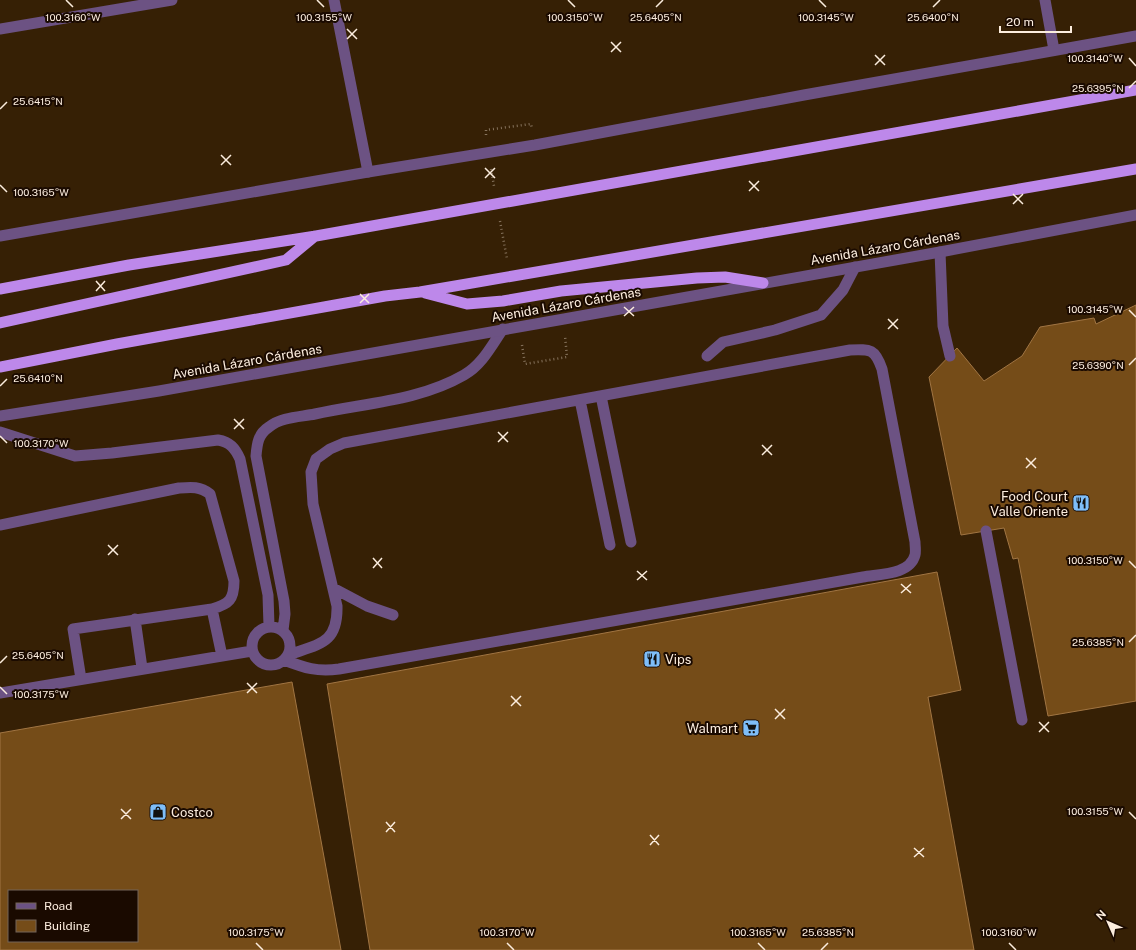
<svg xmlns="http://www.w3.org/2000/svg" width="1136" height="950" font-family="'Public Sans',sans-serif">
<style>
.building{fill:#754c18;stroke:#a17543;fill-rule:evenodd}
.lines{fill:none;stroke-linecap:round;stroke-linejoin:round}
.path{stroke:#86735d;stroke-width:2.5;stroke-dasharray:1 3;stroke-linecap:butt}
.service{stroke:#6c5283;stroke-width:11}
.minor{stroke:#6c5283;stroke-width:11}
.tertiary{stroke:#6c5283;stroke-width:11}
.trunk{stroke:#bd88ea;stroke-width:11}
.ticks{fill:none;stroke:#fcedde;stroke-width:1.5}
.labels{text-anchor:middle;stroke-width:4;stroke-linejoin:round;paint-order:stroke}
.street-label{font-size:13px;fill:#fcedde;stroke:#1a0a00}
.poi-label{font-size:13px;fill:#fcedde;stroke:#1a0a00;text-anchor:end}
.ticks-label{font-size:10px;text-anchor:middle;fill:#fcedde;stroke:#1a0a00;stroke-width:4;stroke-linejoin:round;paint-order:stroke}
</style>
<rect width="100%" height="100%" fill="#362005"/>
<path class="building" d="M1136,305V701L1048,716L1018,558L1013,559L1004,528L961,535L929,377L957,348L984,381L1022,356L1040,327L1094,318L1096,324Z
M937,572L961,690L928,697L974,950H370L327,684Z
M292,682L341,950H0V733ZM9,891H137V941H9Z"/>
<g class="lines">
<path class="path" d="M486,135V130L531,124L532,129
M491,169L494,186
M500,221L507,259
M522,345L525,364L567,357L565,336"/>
<path class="service" d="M940,252L943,326L950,356
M707,356L723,342L775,330L821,315L843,290L855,267
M601,396L631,542
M580,400L610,545
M0,432L75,456L112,453L218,440C230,442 235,448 240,459L268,595L269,626
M0,525L179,488C191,487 200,486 210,494L234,581C234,600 229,604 212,609L73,629L81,679
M986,531L1022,720
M333,588L367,606L393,615
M212,609L222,656
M135,619L142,668
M252 646a19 19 0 1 1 38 0a19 19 0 1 1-38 0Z
M283,630L285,614L284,601L256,456C257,444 258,434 269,427C281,417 300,417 315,414C365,403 419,401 464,375C482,365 492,345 503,329
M284,660C305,668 317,672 339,669L863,577C879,574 910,575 915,555C916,551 915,546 915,542L882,369C875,349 871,349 850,350L344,443L330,449L316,459L311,472L313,504L337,606C338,644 319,644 288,655
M0,693L252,651"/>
<path class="minor" d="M334,0L368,172
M1045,0L1054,50
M0,29L172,0"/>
<path class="tertiary" d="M0,236L368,172L535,145L804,95L1136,36
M0,416L159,391L564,319L940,252L1136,215"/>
<path class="trunk" d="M0,289L129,265L316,236L1136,90
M425,293L467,304L503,301L561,291L697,278L725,277L763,283
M0,323L286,260L315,236
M0,367L117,344L385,296L420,292L1136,169"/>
</g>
<path class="ticks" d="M66,0L73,7M317,0L324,7M568,0L575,7M819,0L826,7M656,7L663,0M933,7L940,0M347,29L357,39M347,39L357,29M611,42L621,52M611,52L621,42M875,55L885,65M1129,58L1136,66M875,65L885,55M1129,88L1136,81M0,109L7,102M221,155L231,165M221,165L231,155M485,168L495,178M485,178L495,168M749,181L759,191M0,185L7,192M749,191L759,181M1013,194L1023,204M1013,204L1023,194M96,281L105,291M96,291L105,281M360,294L369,303M360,303L369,294M624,307L634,316M1129,310L1136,317M624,316L634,307M888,319L898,329M888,329L898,319M1129,365L1136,358M0,386L7,379M234,419L244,429M234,429L244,419M498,432L508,442M0,436L7,443M498,442L508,432M762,445L772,455M762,455L772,445M1026,458L1036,468M1026,468L1036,458M108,545L118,555M108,555L118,545M373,558L382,568M1129,561L1136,568M373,568L382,558M637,571L647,580M637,580L647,571M901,584L911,593M901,593L911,584M1129,642L1136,635M0,663L7,656M247,683L257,693M0,687L7,694M247,693L257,683M511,696L521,706M511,706L521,696M775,709L785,719M775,719L785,709M1039,722L1049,732M1039,732L1049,722M121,809L131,819M1129,812L1136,819M121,819L131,809M386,822L395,832M386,832L395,822M650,835L659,845M650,845L659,835M914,848L924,857M914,857L924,848M256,943L263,950M507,943L514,950M758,943L765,950M1009,943L1016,950M821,950L828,943"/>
<defs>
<g id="restaurant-square" transform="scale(0.9)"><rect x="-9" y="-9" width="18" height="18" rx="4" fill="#7ebef9" stroke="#1a0a00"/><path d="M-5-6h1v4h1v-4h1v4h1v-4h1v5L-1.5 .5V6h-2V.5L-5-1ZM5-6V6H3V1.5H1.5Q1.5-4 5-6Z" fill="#111"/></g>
<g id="supermarket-square" transform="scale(0.9)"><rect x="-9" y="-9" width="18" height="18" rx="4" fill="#7ebef9" stroke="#1a0a00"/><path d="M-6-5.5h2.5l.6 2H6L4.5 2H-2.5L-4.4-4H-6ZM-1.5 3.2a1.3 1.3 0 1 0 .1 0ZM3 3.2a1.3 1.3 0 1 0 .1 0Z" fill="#111"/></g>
<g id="shop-square" transform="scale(0.9)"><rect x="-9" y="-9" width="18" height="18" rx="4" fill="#7ebef9" stroke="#1a0a00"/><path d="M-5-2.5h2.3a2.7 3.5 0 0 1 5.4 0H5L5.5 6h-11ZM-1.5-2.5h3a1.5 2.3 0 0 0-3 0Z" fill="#111"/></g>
</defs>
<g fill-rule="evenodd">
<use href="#restaurant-square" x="1081" y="503"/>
<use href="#restaurant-square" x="652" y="659"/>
<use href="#supermarket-square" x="751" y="728"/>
<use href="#shop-square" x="158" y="812"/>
</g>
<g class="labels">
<g class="street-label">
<text transform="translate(885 247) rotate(-10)" y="5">Avenida Lázaro Cárdenas</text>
<text transform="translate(566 304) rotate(-10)" y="5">Avenida Lázaro Cárdenas</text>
<text transform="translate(247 361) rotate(-10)" y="5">Avenida Lázaro Cárdenas</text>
</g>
<g class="poi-label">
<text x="1068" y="501">Food Court<tspan x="1068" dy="15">Valle Oriente</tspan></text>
<text x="665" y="664" text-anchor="start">Vips</text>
<text x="738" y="733">Walmart</text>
<text x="171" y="817" text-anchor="start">Costco</text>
</g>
</g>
<g class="ticks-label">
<text x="73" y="21">100.3160°W</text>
<text x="324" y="21">100.3155°W</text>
<text x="575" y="21">100.3150°W</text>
<text x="656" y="21">25.6405°N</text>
<text x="826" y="21">100.3145°W</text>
<text x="933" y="21">25.6400°N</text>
<text x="1095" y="62">100.3140°W</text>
<text x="1098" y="92">25.6395°N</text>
<text x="38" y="105">25.6415°N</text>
<text x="41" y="196">100.3165°W</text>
<text x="1095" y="313">100.3145°W</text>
<text x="1098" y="369">25.6390°N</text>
<text x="38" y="382">25.6410°N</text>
<text x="41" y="447">100.3170°W</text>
<text x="1095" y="564">100.3150°W</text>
<text x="1098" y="646">25.6385°N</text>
<text x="38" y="659">25.6405°N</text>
<text x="41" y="698">100.3175°W</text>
<text x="1095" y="815">100.3155°W</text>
<text x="828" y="936">25.6385°N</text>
<text x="256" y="936">100.3175°W</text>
<text x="507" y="936">100.3170°W</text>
<text x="758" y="936">100.3165°W</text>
<text x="1009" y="936">100.3160°W</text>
</g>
<rect x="8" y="890" width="130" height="52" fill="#1a0a00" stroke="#746559"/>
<rect x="16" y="903" width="20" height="6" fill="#6c5283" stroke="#746559"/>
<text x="44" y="910" font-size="12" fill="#fcedde">Road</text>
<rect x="16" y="920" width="20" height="12" fill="#754c18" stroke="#746559"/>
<text x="44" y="930" font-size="12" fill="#fcedde">Building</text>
<g transform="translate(1108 922) rotate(315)" stroke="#1a0a00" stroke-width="3" paint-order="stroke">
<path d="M0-3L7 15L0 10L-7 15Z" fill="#fcedde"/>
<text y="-6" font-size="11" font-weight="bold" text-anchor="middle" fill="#fcedde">N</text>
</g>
<path d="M1000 26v6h71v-6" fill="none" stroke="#fcedde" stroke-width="2"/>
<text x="1006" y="26" font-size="12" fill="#fcedde" stroke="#1a0a00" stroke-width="3" paint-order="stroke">20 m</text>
</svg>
